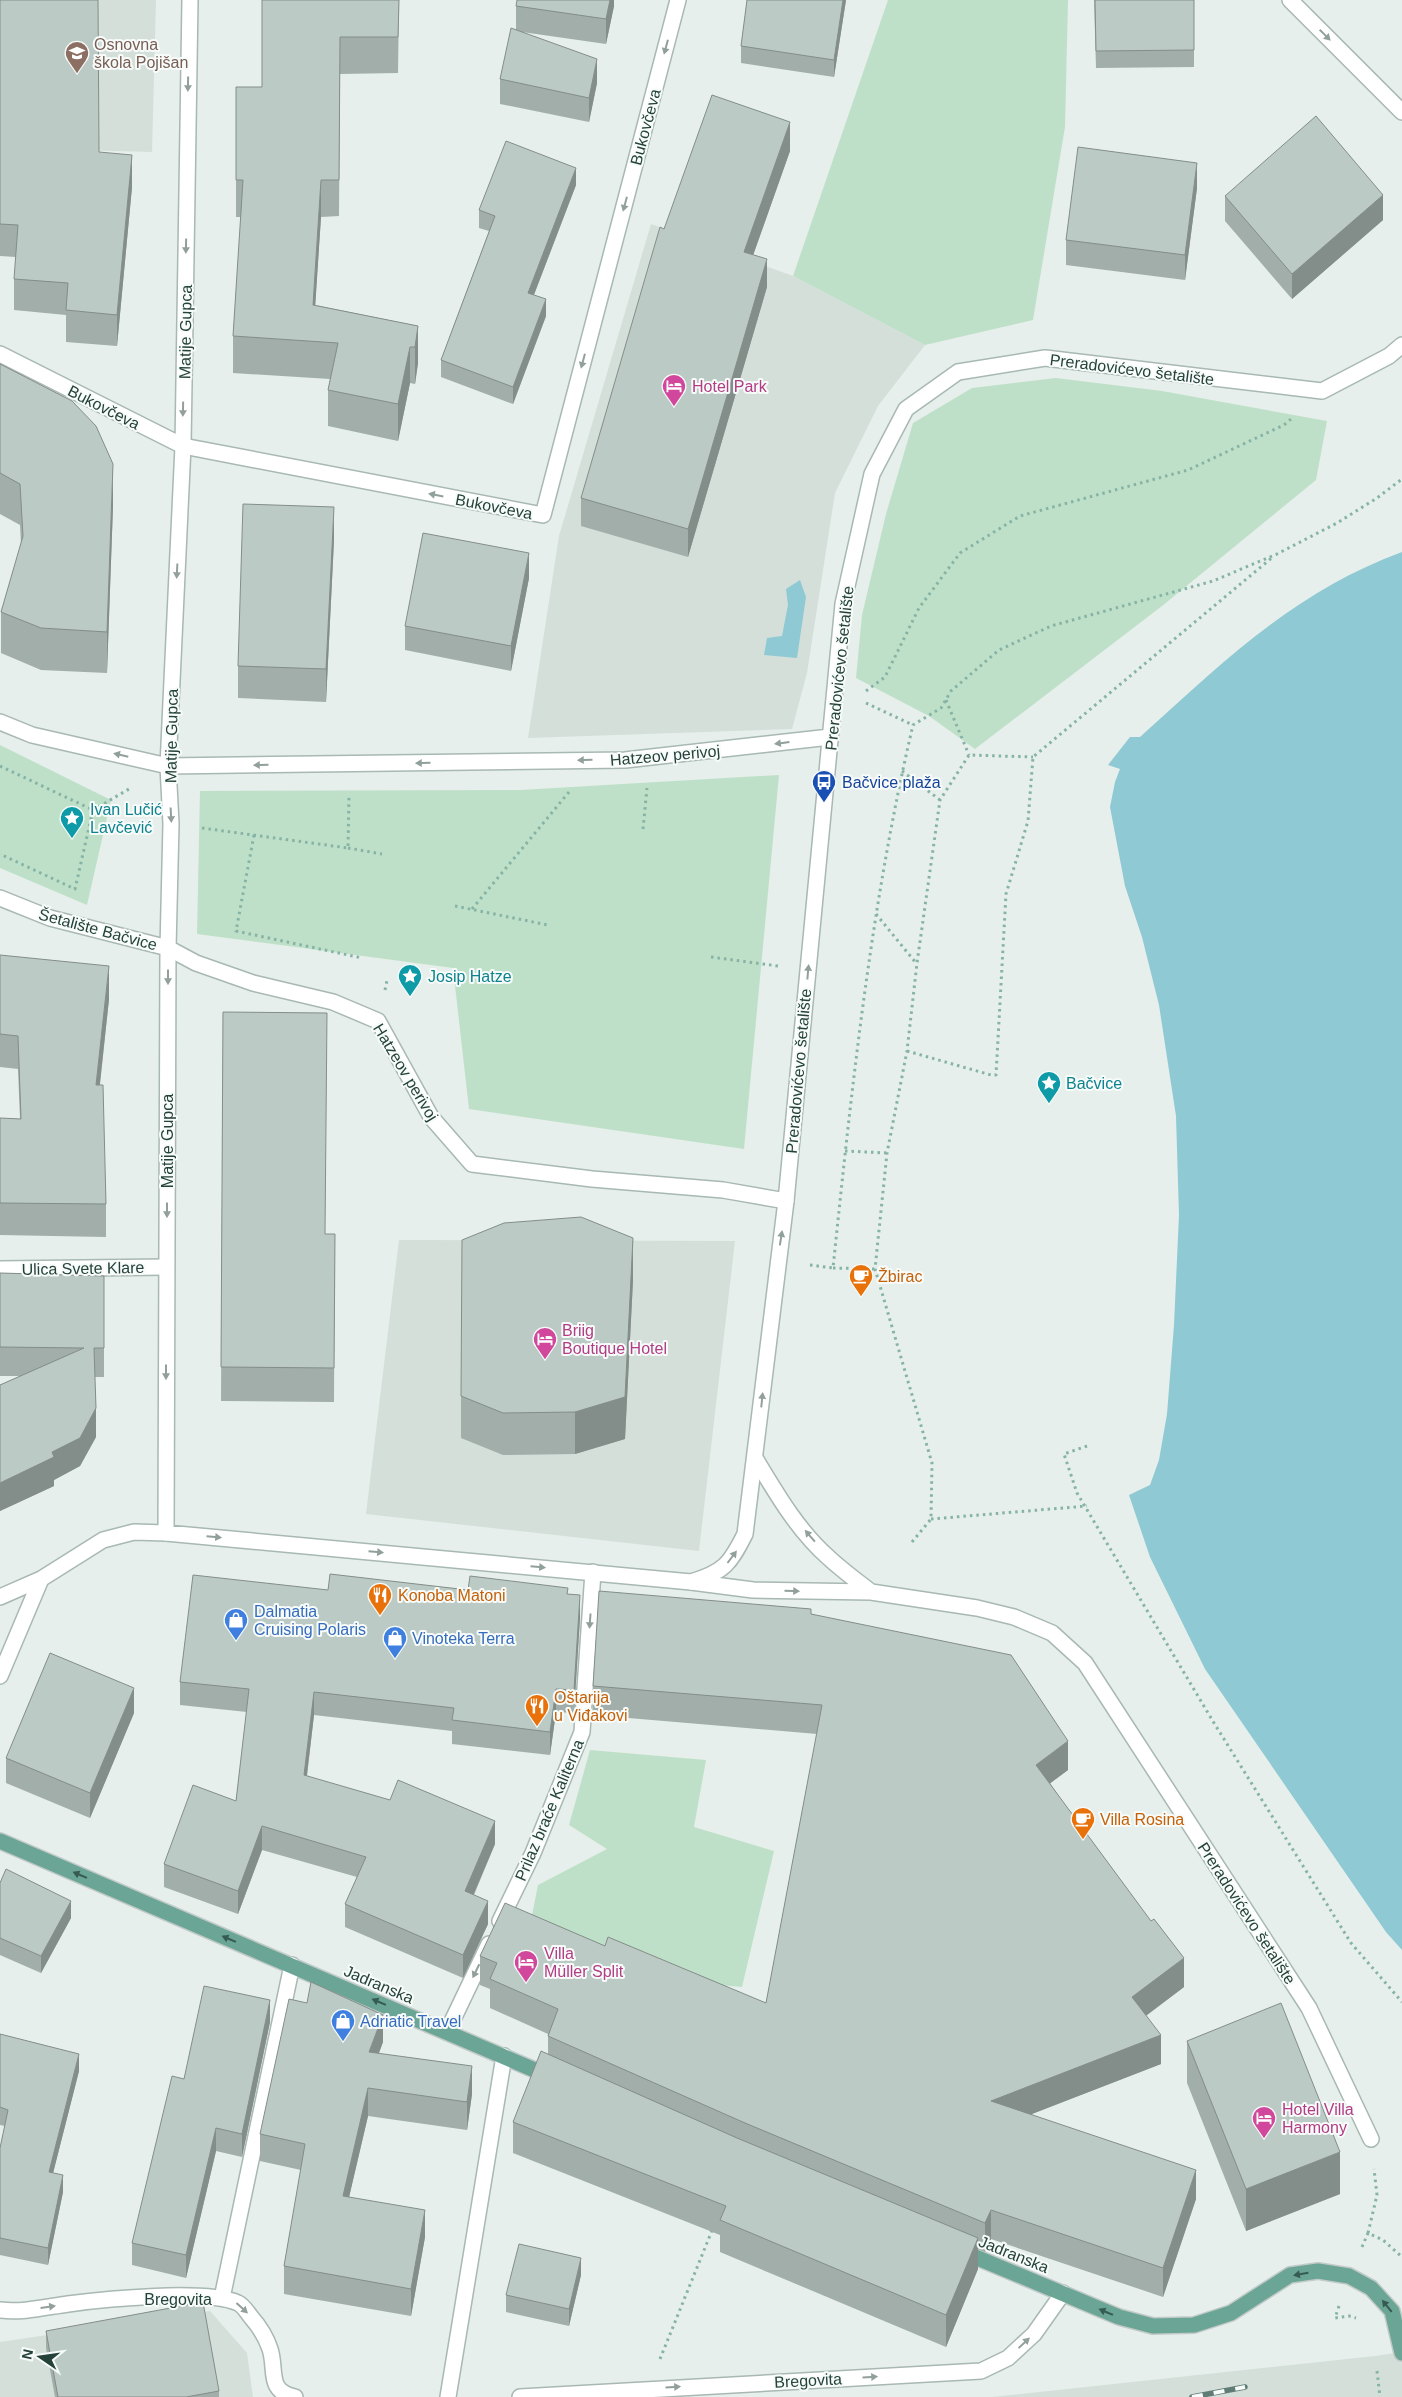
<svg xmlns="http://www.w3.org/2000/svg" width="1402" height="2397" font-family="Helvetica,sans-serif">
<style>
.built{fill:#d4dfda}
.green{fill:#bfe0c8}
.water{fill:#8ec9d4}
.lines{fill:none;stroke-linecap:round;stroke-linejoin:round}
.service-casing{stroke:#a8b8b2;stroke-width:18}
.pedestrian-casing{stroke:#a8b8b2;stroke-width:18}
.minor-casing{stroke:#a8b8b2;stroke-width:18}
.tertiary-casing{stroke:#a8b8b2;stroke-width:18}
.primary-casing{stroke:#c2cac8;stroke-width:18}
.path{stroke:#86b3a5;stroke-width:3;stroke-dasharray:2.5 4;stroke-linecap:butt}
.service{stroke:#fff;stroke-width:15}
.pedestrian{stroke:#fff;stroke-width:15}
.minor{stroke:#fff;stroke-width:15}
.tertiary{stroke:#fff;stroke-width:15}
.primary{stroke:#6aa596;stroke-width:15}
.rail-casing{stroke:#5f7d75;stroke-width:5.5}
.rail{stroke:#f7fbf9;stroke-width:4;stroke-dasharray:11;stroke-linecap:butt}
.wall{fill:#a1aea9}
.shaded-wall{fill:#838d89}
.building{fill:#bbcac4;stroke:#838d89}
.oneway{fill:#92a09c}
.oneway2{fill:#365b51}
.labels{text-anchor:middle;stroke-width:4;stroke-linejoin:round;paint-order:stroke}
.education-label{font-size:16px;fill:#785e54;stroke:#f7fbf9;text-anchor:start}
.street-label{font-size:16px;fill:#24423a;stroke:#f7fbf9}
.hotel-label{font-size:16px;fill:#b23c85;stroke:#f7fbf9;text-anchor:start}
.transit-label{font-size:16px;fill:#164399;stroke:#f7fbf9;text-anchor:start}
.culture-label{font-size:16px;fill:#0d838f;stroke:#f7fbf9;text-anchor:start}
.food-label{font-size:16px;fill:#c56008;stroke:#f7fbf9;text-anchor:start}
.shop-label{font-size:16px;fill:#366cbe;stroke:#f7fbf9;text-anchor:start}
</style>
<rect width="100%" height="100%" fill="#e6efeb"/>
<path class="built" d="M0,0H156L152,152L0,148Z
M651,224L793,276L925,345L878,406L835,493L807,673L792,729L528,738L559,536Z
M399,1240L735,1241L699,1551L366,1514Z
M210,2311L247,2353L253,2397H0V2342Z
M1402,2352V2397H992L1375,2356Z"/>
<path class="green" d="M888,0H1068L1065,127L1033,320L925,345L793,276Z
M1056,378L1162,391L1327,421L1316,480L1162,606L975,749L929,716L856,678L862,615L886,514L913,423L972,388Z
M0,745L111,800L87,905L0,868Z
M779,775L744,1149L469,1109L453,968L197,934L200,791L520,790Z
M590,1750L706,1760L694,1827L774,1851L742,1987L718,1985L529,1930L538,1885L607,1849L569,1825Z"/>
<path class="water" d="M1402,552V1950L1386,1932L1205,1669L1150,1557L1129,1495L1150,1485L1159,1460L1167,1414L1174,1325L1179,1215L1176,1116L1159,1005L1142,937L1125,886L1110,807L1115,782L1120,769L1108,765L1130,737H1140C1224,661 1294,592 1402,552Z
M800,580L806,597L797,658L764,655L767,638L782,636L788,605L786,589Z"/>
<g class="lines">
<g class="service-casing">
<path id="service" d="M755,1458C776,1493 798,1531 829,1558C842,1570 857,1581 871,1592
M691,1582L753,1590L871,1592L977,1608L1014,1617L1052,1633L1085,1663L1309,2008L1371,2139
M222,2298L292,1965
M0,2310C22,2313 46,2307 68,2304C105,2299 206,2289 238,2303C243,2305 247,2312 251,2317C259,2326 266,2337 270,2349C277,2370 266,2391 295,2397
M448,2397L504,2056
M520,2397L981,2371L1008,2358L1034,2334L1063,2293"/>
</g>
<g class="pedestrian-casing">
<path id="pedestrian" d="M168,948L196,963L253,983L333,1002L378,1021L431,1117L472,1164L592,1179L723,1190L786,1201"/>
</g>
<g class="minor-casing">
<path id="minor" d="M1290,0L1402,112
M0,354L183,446L543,515L678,0
M168,766L183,446L190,0
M0,1269L166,1267
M0,1597L41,1579L103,1540L134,1532L166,1533
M0,1676L41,1579
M500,1921L533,1853L582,1732L593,1572
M447,2032L489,1944"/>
</g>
<g class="tertiary-casing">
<path id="tertiary" d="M0,722L32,735L168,766L625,760L830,737
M168,766L171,824L168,948L166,1533L691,1582C724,1572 730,1564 745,1534L786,1201L843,604L872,474L906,409L958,372L1045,358L1322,391L1389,356L1402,345
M0,898L50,918L168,948"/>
</g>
<g class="primary-casing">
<path id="primary" d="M0,1841L551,2077
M961,2251L1119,2317L1153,2326L1194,2325L1231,2313L1290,2275L1318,2271L1349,2276L1371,2288L1392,2311L1402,2353"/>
</g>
<path class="path" d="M866,691L885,677L919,608L960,553L1020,516L1188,470L1284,425L1291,419
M946,700L969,755
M866,703L913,725
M0,766L93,810L75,889L0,854
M902,771L940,800
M93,810L129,789
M202,828L348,848L349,794
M643,829L647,788
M254,835L236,931L362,958
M348,848L382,854
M455,906L548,925
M472,909L569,792
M876,914L916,963
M711,957L778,966
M385,990L387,980
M907,1051L991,1075H996L1006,894L1028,821L1033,757L1274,556
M845,1151L887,1153
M810,1265L833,1268C852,1086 871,903 913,725L941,708L951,691L999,650L1051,626L1213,581L1277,554L1337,523L1377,498L1402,479
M833,1268L875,1269
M1087,1446L1064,1454L1077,1493L1214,1723L1351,1943L1402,2002
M931,1519L1087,1506
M912,1542L931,1519L932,1463L875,1269L887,1153L907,1051L917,963L940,800L969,755L1033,757
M1368,2233L1377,2195L1374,2169
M1362,2247L1368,2233L1383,2240L1402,2257
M1339,2306L1335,2318L1349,2316L1356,2318
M660,2359L713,2228
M1377,2371L1380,2397"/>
<use href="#service" class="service"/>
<use href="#pedestrian" class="pedestrian"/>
<use href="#minor" class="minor"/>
<use href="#tertiary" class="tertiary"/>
<use href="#primary" class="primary"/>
<g class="rail-casing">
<path id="rail" d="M1192,2397L1245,2387"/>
</g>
<use href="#rail" class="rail"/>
</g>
<path class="wall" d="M0,0L99,152L132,187L117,346L66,342V315L14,310V279L16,257L0,256Z
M399,0L398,73L340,74L339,216L321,217L315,305L418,326V363L415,384L410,383L398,441L328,426V390L330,379L233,373V336L241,217H236V87H262Z
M614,0V6L606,44L522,32L597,83L589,122L500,104V79L516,30V6Z
M747,0H846L834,77L741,63V46Z
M1094,0H1194V67L1096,68Z
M790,151L753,255L767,287L688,557L581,526V498L664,229Z
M576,185L534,295L546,316L513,404L441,377V360L489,231L479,228V210Z
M1197,188L1185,280L1066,265V240Z
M1225,196L1383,220L1292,299L1225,221Z
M0,364L113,506L107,673L41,670L1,653V612L21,544L20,525L0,514Z
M334,540L326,702L238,698V666Z
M529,578L511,671L405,650V626Z
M0,955L109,999L100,1085L106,1204V1237L0,1235V1118L20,1119L18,1069L0,1067Z
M223,1012L325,1234H335L334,1402L221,1401Z
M0,1273L104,1276V1377H95L96,1437L80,1466L54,1480V1486L0,1511V1385L20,1376H0Z
M633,1280L625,1439L575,1454L503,1455L461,1438V1396Z
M328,1590H468L568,1594L580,1618L574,1713L556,1712L550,1755L452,1744V1731L314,1715L307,1776L495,1844L474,1895L488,1924L463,1978L345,1927V1904L357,1877L262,1850L238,1914L164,1887V1864L236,1801L247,1712L180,1705V1682Z
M811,1614L1068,1770L1050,1783L1184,1987L1146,2016L1161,2064L1031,2114L1196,2199L1163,2297L991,2239L985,2252L978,2249V2269L946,2347L720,2252V2235L513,2153V2122L548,2054V2034L490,2008V1989L480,1985V1956L605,1946L766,2003L817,1734L593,1715V1686Z
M134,1713L90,1818L6,1783V1758Z
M0,1883L71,1918L41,1973L0,1955Z
M270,2022L242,2157L216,2151L186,2278L132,2265V2243L184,2079Z
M0,2034L79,2071L53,2173L63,2192L48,2265L0,2255V2148L5,2126L0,2125Z
M1187,2041L1340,2194L1246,2231L1187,2083Z
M383,2042L379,2053L472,2094L467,2130L368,2116L349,2197L425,2237L411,2316L284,2294V2266L301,2170L260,2161V2134Z
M581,2275L569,2326L506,2312V2295Z
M46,2331L219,2391V2397H55L46,2348Z"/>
<path class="shaded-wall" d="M610,0H614V6L606,44V19Z
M843,0H846L834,77V60Z
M597,59V83L589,122V98Z
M790,122V151L744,281V252Z
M132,155V187L117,346V315Z
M1197,163V188L1185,280V255Z
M576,168V185L528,310V293Z
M321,180V217L313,341V305Z
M1383,195V220L1292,299V274Z
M767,259V287L688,557V529Z
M546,299V316L513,404V387Z
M418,326V363L415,384V347Z
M410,347V383L398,441V404Z
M113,464V506L107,673V632Z
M334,507V540L326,702V669Z
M529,553V578L511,671V646Z
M109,966V999L96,1118V1085Z
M633,1238V1280L625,1439L575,1454V1412Z
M96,1408V1437L80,1466L54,1480V1486L0,1511V1483L52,1452Z
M580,1595V1618L574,1713V1690Z
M134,1688V1713L90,1818V1793Z
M556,1689V1712L550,1755V1732Z
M314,1692V1715L304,1799V1775Z
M1068,1741V1770L1036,1794V1765Z
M495,1821V1844L465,1914V1891Z
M262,1826V1850L238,1914V1891Z
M71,1901V1918L41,1973V1956Z
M488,1901V1924L463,1978V1955Z
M1184,1958V1987L1132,2026V1997Z
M270,2000V2022L242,2157V2134Z
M383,2015V2042L369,2079V2052Z
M1161,2035V2064L991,2130V2101Z
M79,2054V2071L49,2189V2172Z
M472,2066V2094L467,2130V2102Z
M368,2088V2116L343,2223V2196Z
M216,2128V2151L186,2278V2255Z
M1340,2152V2194L1246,2231V2189Z
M1196,2170V2199L1163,2297V2268Z
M63,2175V2192L48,2265V2248Z
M425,2210V2237L411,2316V2289Z
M991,2210V2239L985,2252V2223Z
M978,2238V2269L946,2347V2315Z
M581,2258V2275L569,2326V2309Z"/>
<path class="building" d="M0,0H98L99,152L132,155L117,315L66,310L68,283L14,279L18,225L0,224Z
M262,0H399L398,37H340L339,180H321L313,305L418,326L415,347H410L398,404L328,390L338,343L233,336L243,180H236V87H262Z
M517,0H610L606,19L516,6Z
M747,0H843L834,60L741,46Z
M1095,0H1194V50L1096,51Z
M511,28L597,59L589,98L500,79Z
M712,95L790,122L744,252L767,259L688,529L581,498L660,227L664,229Z
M1316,116L1383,195L1292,274L1225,196Z
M506,141L576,168L528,293L546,299L513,387L441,360L495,216L479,210Z
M1078,147L1197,163L1185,255L1066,240Z
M0,364L72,401L96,426L113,464L107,632L41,628L1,612L23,536L20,484L0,473Z
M243,504L334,507L326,669L238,666Z
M423,533L529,553L511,646L405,626Z
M0,955L109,966L96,1085H103L106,1204L0,1203V1118L21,1119L18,1036L0,1034Z
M223,1012L327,1013L325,1234H335L334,1368L221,1367Z
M581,1217L633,1238L625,1397L575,1412L503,1413L461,1396L462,1240L504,1223Z
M0,1273L104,1276V1348H94L96,1408L80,1438L52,1452L54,1457L0,1483V1385L84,1348L0,1347Z
M330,1574L468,1590L470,1576L568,1588L567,1594L580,1595L574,1690L556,1689L550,1732L452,1720L454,1708L314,1692L304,1775L390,1800L398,1780L495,1821L465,1891L488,1901L463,1955L345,1904L366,1857L262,1826L238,1891L164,1864L193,1785L236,1801L249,1689L180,1682L193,1575L328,1590Z
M599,1591L811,1609V1614L1011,1655L1068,1741L1036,1765L1151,1921L1154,1919L1184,1958L1132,1997L1161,2035L991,2101L1196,2170L1163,2268L991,2210L985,2223L745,2123L548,2036L558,2009L490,1979L497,1963L480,1956L505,1903L605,1946L608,1937L766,2003L822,1705L593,1686Z
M50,1653L134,1688L90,1793L6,1758Z
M6,1869L71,1901L41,1956L0,1938V1883Z
M311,1982L383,2015L369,2052L472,2066L467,2102L368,2088L343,2196L425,2210L411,2289L284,2266L305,2144L260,2134L289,1999L307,2003Z
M204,1986L270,2000L242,2134L216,2128L186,2255L132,2243L172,2076L184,2079Z
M1281,2003L1340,2152L1246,2189L1187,2041Z
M0,2034L79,2054L49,2172L63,2175L48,2248L0,2238V2148L8,2110L0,2107Z
M541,2051L737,2138L978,2238L946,2315L720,2220L726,2206L513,2122Z
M519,2244L581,2258L569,2309L506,2295Z
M203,2302L219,2391L186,2397H58L46,2331Z"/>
<defs><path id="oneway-solid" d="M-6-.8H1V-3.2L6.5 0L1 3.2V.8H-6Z" transform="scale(1.25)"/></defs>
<g class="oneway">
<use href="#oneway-solid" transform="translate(1325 35) rotate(45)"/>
<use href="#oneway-solid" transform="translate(666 47) rotate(105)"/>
<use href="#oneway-solid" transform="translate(188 84) rotate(91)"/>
<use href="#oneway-solid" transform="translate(625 204) rotate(105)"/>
<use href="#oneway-solid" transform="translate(186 246) rotate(91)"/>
<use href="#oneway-solid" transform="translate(583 361) rotate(105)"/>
<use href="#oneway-solid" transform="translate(183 409) rotate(91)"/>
<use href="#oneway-solid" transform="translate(436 495) rotate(-169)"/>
<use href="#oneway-solid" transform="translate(177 571) rotate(93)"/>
<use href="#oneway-solid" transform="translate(782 743) rotate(173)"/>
<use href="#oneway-solid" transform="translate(121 755) rotate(-167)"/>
<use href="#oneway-solid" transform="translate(585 760) rotate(179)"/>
<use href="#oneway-solid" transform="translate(423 763) rotate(179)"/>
<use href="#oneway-solid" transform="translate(261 765) rotate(179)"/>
<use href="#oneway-solid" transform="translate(171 815) rotate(87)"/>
<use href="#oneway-solid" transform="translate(808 972) rotate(-85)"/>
<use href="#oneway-solid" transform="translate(168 977) rotate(90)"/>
<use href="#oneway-solid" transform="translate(167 1210) rotate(90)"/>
<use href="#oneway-solid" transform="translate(781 1238) rotate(-81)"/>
<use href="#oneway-solid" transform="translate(166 1372) rotate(90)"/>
<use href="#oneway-solid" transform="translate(762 1400) rotate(-84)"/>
<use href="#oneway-solid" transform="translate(810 1536) rotate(-131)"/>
<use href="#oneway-solid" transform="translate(214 1537) rotate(5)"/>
<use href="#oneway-solid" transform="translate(376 1552) rotate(5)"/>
<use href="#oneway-solid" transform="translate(732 1557) rotate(-53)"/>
<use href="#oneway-solid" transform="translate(538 1567) rotate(5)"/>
<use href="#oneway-solid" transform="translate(792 1591) rotate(2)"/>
<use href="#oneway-solid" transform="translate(590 1621) rotate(94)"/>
<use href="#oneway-solid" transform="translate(476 1971) rotate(116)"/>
<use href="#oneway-solid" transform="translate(48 2307) rotate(-8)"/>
<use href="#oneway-solid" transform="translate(242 2308) rotate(42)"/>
<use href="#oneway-solid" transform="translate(1024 2343) rotate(-43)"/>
<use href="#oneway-solid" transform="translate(870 2377) rotate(-3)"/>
<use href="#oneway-solid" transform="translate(673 2387) rotate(-3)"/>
</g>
<g class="oneway2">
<use href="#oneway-solid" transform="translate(80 1875) rotate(-157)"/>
<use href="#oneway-solid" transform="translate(229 1939) rotate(-157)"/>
<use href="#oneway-solid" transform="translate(379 2002) rotate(-157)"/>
<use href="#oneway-solid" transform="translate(1301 2274) rotate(170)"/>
<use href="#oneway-solid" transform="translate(1387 2306) rotate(-129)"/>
<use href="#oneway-solid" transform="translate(1106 2312) rotate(-157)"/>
</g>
<defs>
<g id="school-pin" transform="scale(1.25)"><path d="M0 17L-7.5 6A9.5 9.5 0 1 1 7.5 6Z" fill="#8d6e63" stroke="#f7fbf9"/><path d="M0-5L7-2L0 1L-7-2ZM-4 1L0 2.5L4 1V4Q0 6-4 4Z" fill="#fff"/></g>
<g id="hotel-pin" transform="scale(1.25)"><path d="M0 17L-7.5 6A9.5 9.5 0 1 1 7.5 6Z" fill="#d1479c" stroke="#f7fbf9"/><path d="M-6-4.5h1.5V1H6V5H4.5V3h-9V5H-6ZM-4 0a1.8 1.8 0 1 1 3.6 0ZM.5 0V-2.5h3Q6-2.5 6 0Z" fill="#fff"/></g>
<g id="bus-pin" transform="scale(1.25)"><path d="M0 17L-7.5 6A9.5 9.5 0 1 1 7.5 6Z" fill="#1a4fb4" stroke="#f7fbf9"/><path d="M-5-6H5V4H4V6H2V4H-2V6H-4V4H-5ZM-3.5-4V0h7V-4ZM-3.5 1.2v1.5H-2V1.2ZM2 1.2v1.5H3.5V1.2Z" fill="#fff"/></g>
<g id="sight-pin" transform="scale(1.25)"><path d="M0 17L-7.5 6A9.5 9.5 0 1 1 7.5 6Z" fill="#0f9aa8" stroke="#f7fbf9"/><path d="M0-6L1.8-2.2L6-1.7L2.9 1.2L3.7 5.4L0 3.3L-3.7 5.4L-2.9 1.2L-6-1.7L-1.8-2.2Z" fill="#fff"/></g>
<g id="cafe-pin" transform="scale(1.25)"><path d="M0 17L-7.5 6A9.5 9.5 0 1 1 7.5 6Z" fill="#e8710a" stroke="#f7fbf9"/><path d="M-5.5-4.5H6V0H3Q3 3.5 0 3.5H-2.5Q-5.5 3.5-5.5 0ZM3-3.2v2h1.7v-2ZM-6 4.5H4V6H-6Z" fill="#fff"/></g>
<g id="restaurant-pin" transform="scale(1.25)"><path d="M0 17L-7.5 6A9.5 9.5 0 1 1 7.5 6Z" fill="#e8710a" stroke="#f7fbf9"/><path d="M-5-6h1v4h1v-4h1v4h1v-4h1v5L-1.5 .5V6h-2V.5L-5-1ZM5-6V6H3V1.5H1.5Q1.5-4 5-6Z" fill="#fff"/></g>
<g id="shop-pin" transform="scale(1.25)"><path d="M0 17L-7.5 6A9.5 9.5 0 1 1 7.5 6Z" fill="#3f7fe0" stroke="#f7fbf9"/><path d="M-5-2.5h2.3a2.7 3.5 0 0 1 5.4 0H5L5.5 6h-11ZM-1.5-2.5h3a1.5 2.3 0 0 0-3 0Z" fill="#fff"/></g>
</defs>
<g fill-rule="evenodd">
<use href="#school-pin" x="77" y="53"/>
<use href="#hotel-pin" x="674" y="386"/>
<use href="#bus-pin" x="824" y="782"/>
<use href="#sight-pin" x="72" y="818"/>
<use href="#sight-pin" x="410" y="976"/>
<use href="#sight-pin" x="1049" y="1083"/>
<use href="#cafe-pin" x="861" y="1276"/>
<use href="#hotel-pin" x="545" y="1339"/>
<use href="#restaurant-pin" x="380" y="1595"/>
<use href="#shop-pin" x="236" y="1620"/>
<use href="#shop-pin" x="395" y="1638"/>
<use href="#restaurant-pin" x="537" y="1706"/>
<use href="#cafe-pin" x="1083" y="1819"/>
<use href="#hotel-pin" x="526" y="1962"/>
<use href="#shop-pin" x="343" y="2021"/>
<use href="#hotel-pin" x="1264" y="2118"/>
</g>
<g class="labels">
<g class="education-label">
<text x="94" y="50">Osnovna<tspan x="94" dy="18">škola Pojišan</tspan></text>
</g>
<g class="street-label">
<text transform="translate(645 127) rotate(-75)" y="6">Bukovčeva</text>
<text transform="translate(185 332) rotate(-89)" y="6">Matije Gupca</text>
<text transform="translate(1132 369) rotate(7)" y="6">Preradovićevo šetalište</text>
<text transform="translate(104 407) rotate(27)" y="6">Bukovčeva</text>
<text transform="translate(494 506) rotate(11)" y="6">Bukovčeva</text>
<text transform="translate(839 668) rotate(-84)" y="6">Preradovićevo šetalište</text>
<text transform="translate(171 736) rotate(-89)" y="6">Matije Gupca</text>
<text transform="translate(665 755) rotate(-5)" y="6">Hatzeov perivoj</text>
<text transform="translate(98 929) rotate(15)" y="6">Šetalište Bačvice</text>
<text transform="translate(798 1071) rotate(-85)" y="6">Preradovićevo šetalište</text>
<text transform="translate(406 1072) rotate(59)" y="6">Hatzeov perivoj</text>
<text transform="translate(167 1141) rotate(-90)" y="6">Matije Gupca</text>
<text transform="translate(83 1268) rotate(-1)" y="6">Ulica Svete Klare</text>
<text transform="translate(549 1810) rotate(-67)" y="6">Prilaz braće Kaliterna</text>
<text transform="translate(1247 1913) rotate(57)" y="6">Preradovićevo šetalište</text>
<text transform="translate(379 1984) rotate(23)" y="6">Jadranska</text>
<text transform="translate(1014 2254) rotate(22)" y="6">Jadranska</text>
<text x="178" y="2305">Bregovita</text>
<text transform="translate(808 2380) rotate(-3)" y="6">Bregovita</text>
</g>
<g class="hotel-label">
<text x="692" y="392">Hotel Park</text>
<text x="562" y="1336">Briig<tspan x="562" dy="18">Boutique Hotel</tspan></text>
<text x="544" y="1959">Villa<tspan x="544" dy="18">Müller Split</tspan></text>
<text x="1282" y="2115">Hotel Villa<tspan x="1282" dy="18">Harmony</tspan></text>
</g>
<g class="transit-label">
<text x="842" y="788">Bačvice plaža</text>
</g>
<g class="culture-label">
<text x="90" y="815">Ivan Lučić<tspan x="90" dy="18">Lavčević</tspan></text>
<text x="428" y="982">Josip Hatze</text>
<text x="1066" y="1089">Bačvice</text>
</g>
<g class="food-label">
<text x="878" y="1282">Žbirac</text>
<text x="398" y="1601">Konoba Matoni</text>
<text x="554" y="1703">Oštarija<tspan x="554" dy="18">u Viđakovi</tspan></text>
<text x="1100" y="1825">Villa Rosina</text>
</g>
<g class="shop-label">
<text x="254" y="1617">Dalmatia<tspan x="254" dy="18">Cruising Polaris</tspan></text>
<text x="412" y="1644">Vinoteka Terra</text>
<text x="360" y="2027">Adriatic Travel</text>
</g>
</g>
<g transform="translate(40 2357) rotate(283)" stroke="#f7fbf9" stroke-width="4" paint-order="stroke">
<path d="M0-4L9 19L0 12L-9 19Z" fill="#24423a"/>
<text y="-8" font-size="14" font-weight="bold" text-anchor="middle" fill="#24423a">N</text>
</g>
</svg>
